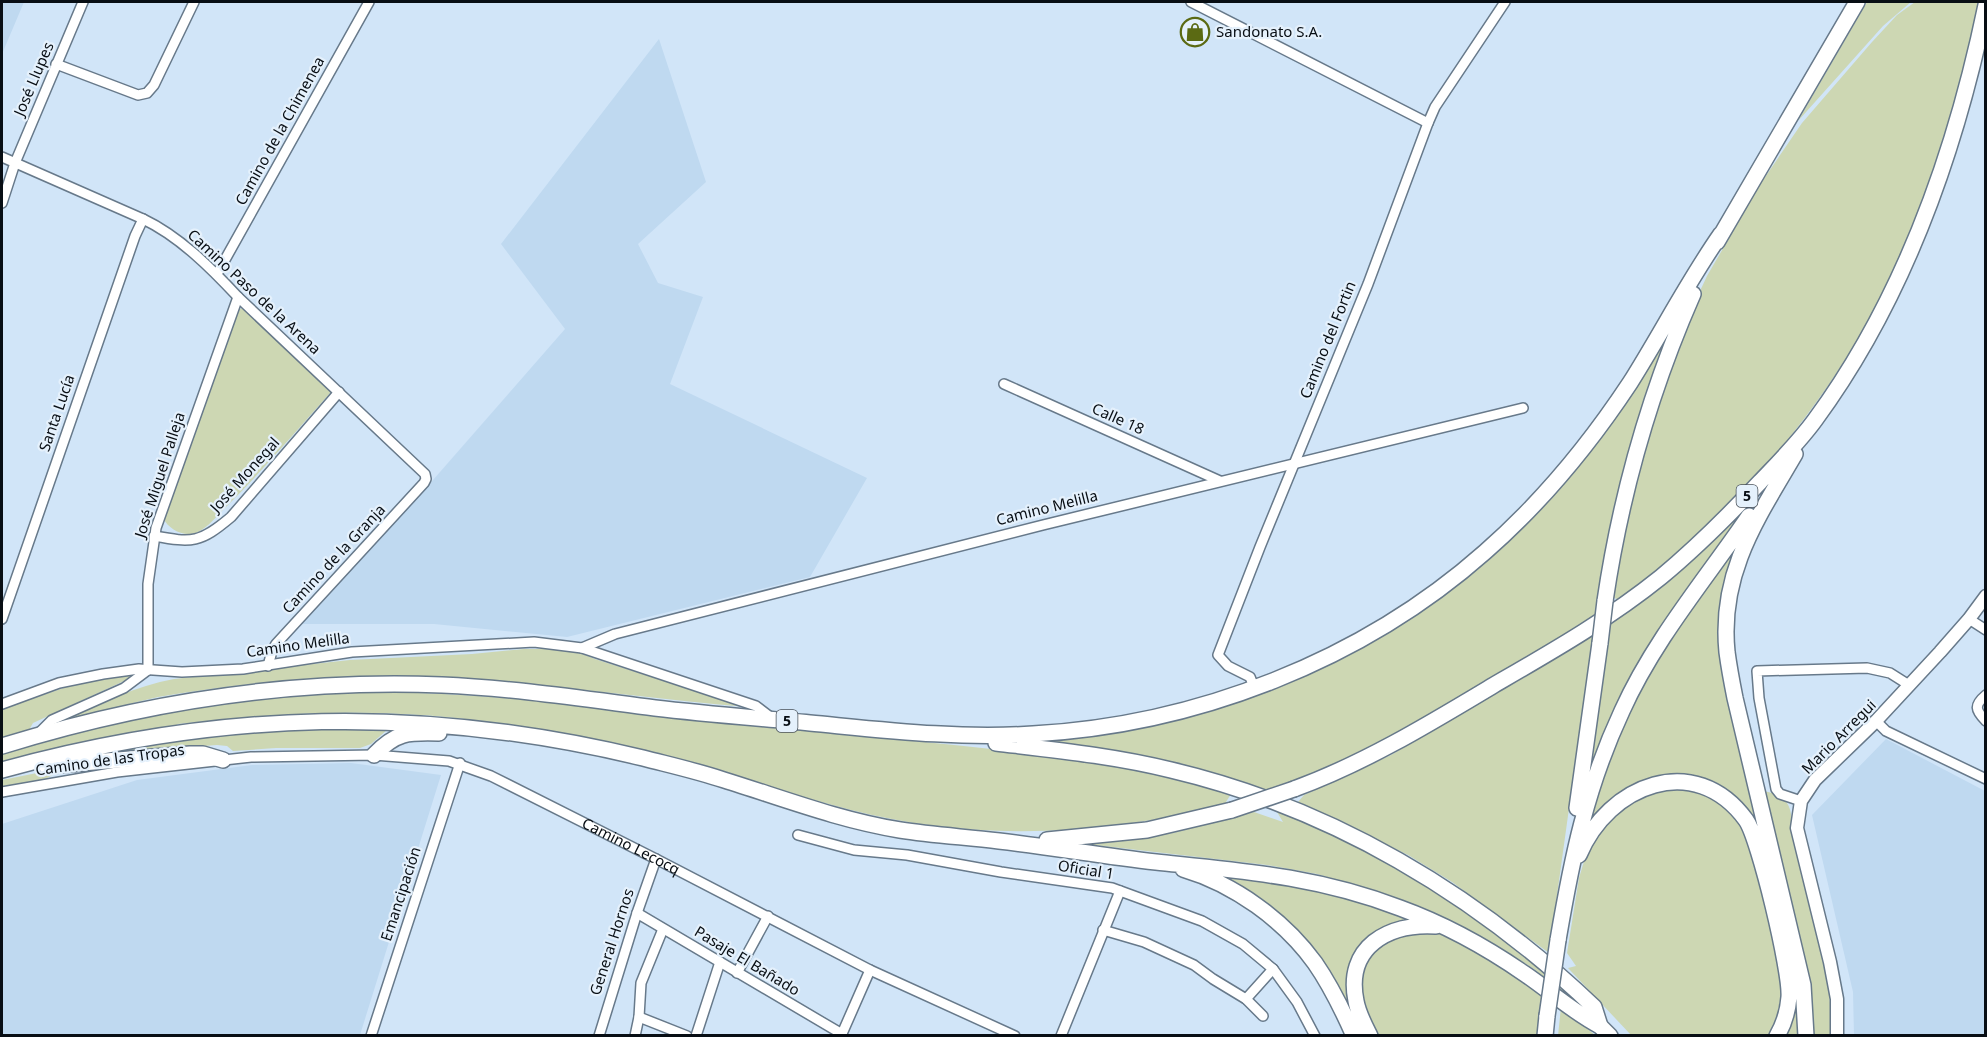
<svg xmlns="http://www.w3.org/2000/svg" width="1987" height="1037" font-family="'Noto Sans',sans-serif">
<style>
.built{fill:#bfd9f0}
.green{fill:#cdd7b3}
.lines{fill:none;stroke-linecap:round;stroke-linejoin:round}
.minor-casing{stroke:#67798a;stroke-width:12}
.tertiary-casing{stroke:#67798a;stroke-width:15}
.primary-casing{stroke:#67798a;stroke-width:18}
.trunk-casing{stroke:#67798a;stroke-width:18}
.minor{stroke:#fff;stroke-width:9}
.tertiary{stroke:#fff;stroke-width:12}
.primary{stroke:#fff;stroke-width:15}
.trunk{stroke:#fff;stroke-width:15}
.trunk-bridge-casing{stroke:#67798a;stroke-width:18;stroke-linecap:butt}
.trunk-bridge{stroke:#fff;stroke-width:15}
.labels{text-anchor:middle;stroke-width:4.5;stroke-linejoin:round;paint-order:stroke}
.shield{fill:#e5f1fc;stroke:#4a525a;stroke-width:1.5}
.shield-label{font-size:14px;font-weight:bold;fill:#080e14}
.poi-label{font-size:15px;fill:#080e14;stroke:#e5f1fc;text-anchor:start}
.street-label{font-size:15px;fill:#080e14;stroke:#e5f1fc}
</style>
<rect width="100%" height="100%" fill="#d1e5f8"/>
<path class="built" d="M2,2H24L2,54Z
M659,39L706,182L638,244L658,283L703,297L670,384L867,478L810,577L567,637L434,624H301L433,480L565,329L501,244Z
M1886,739L1985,791V1035H1854L1853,992L1812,815Z
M351,763L441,775L360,1035H2V824L137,780L252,765Z"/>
<path class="green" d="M1867,2H1911L1883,26L1798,121Z
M1915,2H1979C1977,16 1976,32 1972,46C1966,73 1956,99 1949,125C1929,188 1906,251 1874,310C1815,421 1721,528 1619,600L1610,596L1629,493L1679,336L1707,276L1761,183L1802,123L1872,42L1897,15Z
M245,307L332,391C298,429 265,468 229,504C219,513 210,526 198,532C185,538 169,530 163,518L238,310Z
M1672,328C1652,381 1632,434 1619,490C1609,531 1603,574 1596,617L1383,742L1308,777L1267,791L1173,762L1091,747L1037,740L1259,694L1485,560Z
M1749,505H1751L1701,576L1581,798L1608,625C1658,589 1707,551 1749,505Z
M1741,535L1725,607L1793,961L1801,1035H1783L1793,1005L1740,807L1659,779L1590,829V810L1604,765L1647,673Z
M1593,635L1549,953L1452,882L1408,855L1298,802L1304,795L1391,755Z
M524,649C549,649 572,648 595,659L746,707C602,694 456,670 311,679C260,682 209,688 158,697C127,704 97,713 65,719C101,703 136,686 174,679L350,660L472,654Z
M133,674L135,676L33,723L29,730L2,739V709L84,681Z
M350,692C501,690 651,715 801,730C945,745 1092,753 1231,794L1226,802L1227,804C1101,836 977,842 851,810C766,788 684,757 598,740C534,727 468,717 402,714C327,710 253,716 178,724L174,727L2,765V751L45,738L211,704L277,696Z
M303,729L387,730L371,744L360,748H276L233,751L227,746L217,745L96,754L217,735Z
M57,769L58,772L47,778L27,784L2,788V780Z
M1677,787L1707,794L1732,810L1751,841L1783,980L1782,1008L1769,1035H1631L1568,968L1576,966L1567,953L1579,878L1585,858L1599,829L1637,796Z
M1763,791C1791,796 1791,807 1793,832L1828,981L1833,1035H1811Z
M1254,812L1283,822L1277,812H1282L1362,847L1456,903L1527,957L1586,1010L1546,981L1534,969L1491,942L1433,912L1388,895L1317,874L1267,865L1086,844L1173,833Z
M1209,870L1303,883L1416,918L1357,955L1365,1035H1361L1335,983Z
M1432,930L1467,947L1544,991L1539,1035L1374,1036L1361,1006L1358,977L1380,941Z
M1561,1007L1595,1035L1558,1036Z"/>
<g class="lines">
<g class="minor-casing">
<g id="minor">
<path d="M1191,2L1428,123"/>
<path d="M56,64L138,95L147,93L154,85L194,2"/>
<path d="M2,157L143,219C179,236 211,268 238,297L425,474L426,479L424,483L276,644L272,651L268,666"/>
<path d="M2,203L15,163L83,2"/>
<path d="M217,274L369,2"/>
<path d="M1004,384L1220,481"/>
<path d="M154,536C193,543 200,543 231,517L339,392"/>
<path d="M2,619L135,236L143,219"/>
<path d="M1969,619L1986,630"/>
<path d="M582,648L615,634L1043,525L1523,408"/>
<path d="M148,670V584L156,528L238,297"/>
<path d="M1254,687L1250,677L1228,666L1218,655L1260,547L1368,284L1428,123L1435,107L1505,2"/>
<path d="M1986,695C1974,705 1975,710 1986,721"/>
<path d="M2,704L59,683L103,674L139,669L182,672L243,669L352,652L534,642L582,648L756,706L773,719"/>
<path d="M1876,721L1886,731L1986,779"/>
<path d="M40,732L52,720L124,688L148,670"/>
<path id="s1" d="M2,792L117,772L251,757L374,755L449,761L491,776L656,859L870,970L1015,1036"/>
<path d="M1801,801L1780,794L1776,789L1759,698L1757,671L1867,668L1890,673L1909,685"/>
<path d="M798,835L854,850L907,855L1001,872L1112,888L1202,921L1243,944L1273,969L1297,1002L1315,1036"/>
<path d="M637,913L842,1034"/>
<path d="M1103,930L1144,942L1194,965L1213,979L1246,999L1263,1016"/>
<path d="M737,973L768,916"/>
<path d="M1246,999L1273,969"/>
<path d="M639,1017L687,1036"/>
<path d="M371,1036L460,763"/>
<path d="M599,1036L637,913L656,859"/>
<path d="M635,1036L639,1017L641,983L663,929"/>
<path d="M696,1036L720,962"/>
<path d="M841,1036L870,970"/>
<path d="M1061,1036L1120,891"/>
</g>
</g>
<g class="tertiary-casing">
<path id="tertiary" d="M1837,1036V999L1830,962L1797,828L1801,801L1815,780L1876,721L1940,652L1969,619L1986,596"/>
</g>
<g class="primary-casing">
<path id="primary" d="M1600,1026L1610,1036"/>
</g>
<g class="trunk-casing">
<path id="trunk" d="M1717,242L1857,2
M1795,454C1757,519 1719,573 1727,652C1729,667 1732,683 1735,698L1803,985L1806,1036
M1605,601C1621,493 1649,394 1693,294
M996,743C1055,750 1115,756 1171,770C1332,808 1475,894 1594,1007L1600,1026
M2,746C144,702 293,679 442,685C513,688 585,699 655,708C706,714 758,718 810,723C884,730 958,739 1033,734C1196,725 1362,661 1485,552C1541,503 1589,445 1630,383C1661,334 1688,281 1721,234
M374,755C396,732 408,732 439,733
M46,766L190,754H203L223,760
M2,770C220,710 423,705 643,758C670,765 697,771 724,780C782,798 839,820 900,830C932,835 966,837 999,841C1051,847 1103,856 1156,862C1243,871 1316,876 1400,908C1444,924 1486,947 1525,974C1550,991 1573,1012 1600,1026
M1294,789C1365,763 1429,724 1494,685C1551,652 1609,619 1661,577C1696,548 1729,515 1760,482C1779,462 1799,442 1815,420C1904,299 1956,150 1986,5
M1577,808L1600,643
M1047,840L1147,830L1232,810
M1579,855C1608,785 1695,750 1746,820C1759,838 1791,972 1789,997C1788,1010 1784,1024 1777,1036
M1183,869C1234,884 1284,920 1315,963C1331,986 1343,1011 1354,1036
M1558,940C1572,858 1586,788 1622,711C1654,640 1705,580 1749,516
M1370,1036C1364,1024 1358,1013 1356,1001C1345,947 1388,923 1436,926
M1545,1036L1547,1016"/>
</g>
<use href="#minor" class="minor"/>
<use href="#tertiary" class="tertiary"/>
<use href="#primary" class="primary"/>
<use href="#trunk" class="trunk"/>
<g class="trunk-bridge-casing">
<path id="trunk-bridge" d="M1600,643L1605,601
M1232,810L1294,789
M1547,1016L1558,940"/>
</g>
<use href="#trunk-bridge" class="trunk-bridge"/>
</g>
<defs>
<g id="shop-ring" transform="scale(1.5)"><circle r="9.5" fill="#e5f1fc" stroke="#5b6a13" stroke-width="1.5"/><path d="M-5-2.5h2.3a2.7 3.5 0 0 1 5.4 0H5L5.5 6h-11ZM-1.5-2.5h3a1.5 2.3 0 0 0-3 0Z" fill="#5b6a13"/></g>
</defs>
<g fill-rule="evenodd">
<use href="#shop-ring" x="1195" y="32"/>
</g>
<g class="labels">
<g class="shield">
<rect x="1736.5" y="485" width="21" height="22" rx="4.5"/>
<rect x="776.5" y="710" width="21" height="22" rx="4.5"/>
</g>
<g class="shield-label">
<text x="1747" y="501">5</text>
<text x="787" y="726">5</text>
</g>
<g class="poi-label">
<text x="1216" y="37">Sandonato S.A.</text>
</g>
<g class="street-label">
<text transform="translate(34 79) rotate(-67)" y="5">José Llupes</text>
<text transform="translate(280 131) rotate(-61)" y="5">Camino de la Chimenea</text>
<text transform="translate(254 292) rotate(43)" y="5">Camino Paso de la Arena</text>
<text transform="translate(1328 340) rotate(-68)" y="5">Camino del Fortin</text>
<text transform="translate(57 413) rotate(-71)" y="5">Santa Lucía</text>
<text transform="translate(1118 419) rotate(24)" y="5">Calle 18</text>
<text transform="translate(160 475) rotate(-72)" y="5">José Miguel Palleja</text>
<text transform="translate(245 475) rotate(-48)" y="5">José Monegal</text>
<text transform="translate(1047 508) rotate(-14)" y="5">Camino Melilla</text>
<text transform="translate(334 559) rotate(-47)" y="5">Camino de la Granja</text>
<text transform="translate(298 645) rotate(-8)" y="5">Camino Melilla</text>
<text transform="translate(1839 737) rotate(-45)" y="5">Mario Arregui</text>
<text transform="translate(110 760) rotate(-8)" y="5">Camino de las Tropas</text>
<text dy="5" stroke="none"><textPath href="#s1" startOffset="651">Camino Lecocq</textPath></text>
<text transform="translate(1086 870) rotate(9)" y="5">Oficial 1</text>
<text transform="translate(401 894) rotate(-72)" y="5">Emancipación</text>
<text transform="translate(612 942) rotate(-72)" y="5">General Hornos</text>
<text transform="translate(747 961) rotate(31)" y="5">Pasaje El Bañado</text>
</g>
</g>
<rect width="1987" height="1037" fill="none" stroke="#080e14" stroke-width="6"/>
</svg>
